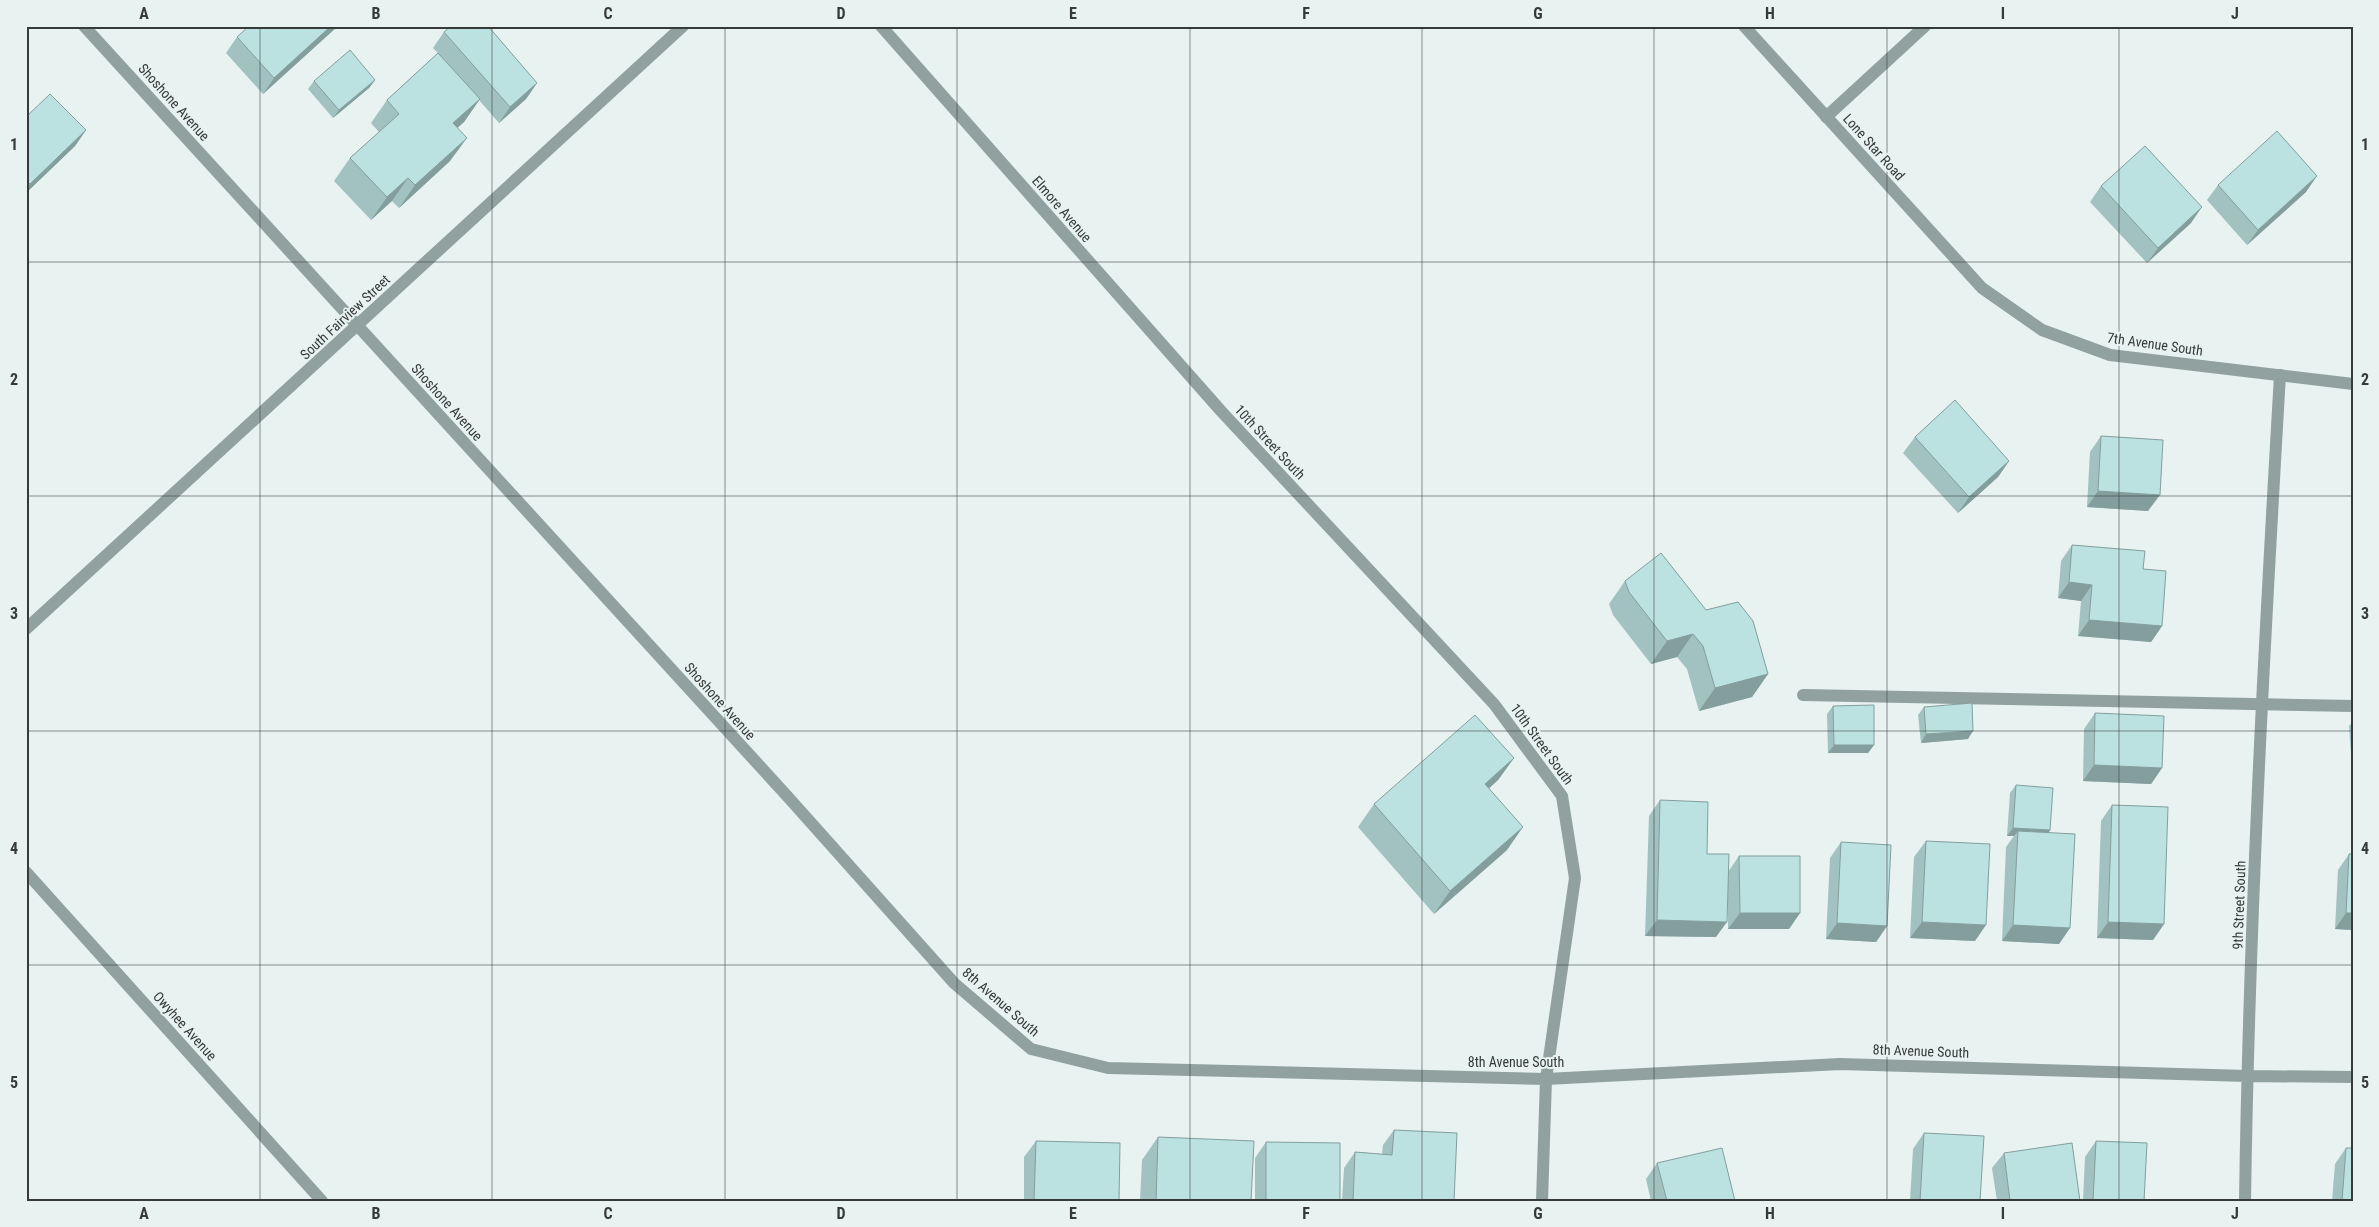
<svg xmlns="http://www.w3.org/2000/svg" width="2379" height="1227" font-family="'Roboto Condensed',sans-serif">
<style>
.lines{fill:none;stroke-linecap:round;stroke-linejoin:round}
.service{stroke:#90a1a0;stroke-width:12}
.minor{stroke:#90a1a0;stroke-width:12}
.tertiary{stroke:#90a1a0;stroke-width:12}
.wall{fill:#a1c2c1}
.shaded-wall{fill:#839e9d}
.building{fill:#bbe2e0;stroke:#839e9d}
.grid{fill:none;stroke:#363a39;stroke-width:1;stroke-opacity:0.55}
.labels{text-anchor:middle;stroke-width:4;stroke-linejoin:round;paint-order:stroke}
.street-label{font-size:14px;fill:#363a39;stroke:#e7f2f1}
.neatline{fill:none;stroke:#363a39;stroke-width:2}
.grid-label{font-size:16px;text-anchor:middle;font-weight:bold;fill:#363a39}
</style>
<rect width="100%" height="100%" fill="#e7f2f1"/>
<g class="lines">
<path class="service" d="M1803,695L2353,706"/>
<path class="minor" d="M84,26L788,797L954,983L1031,1049L1108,1068L1546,1079L1840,1064L2247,1076L2353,1077
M881,26L1221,411L1494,704L1562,796L1575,878L1546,1079L1542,1201
M1826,117L1925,26
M26,629L683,26
M26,872L322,1201
M2245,1201C2249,925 2264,650 2280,375"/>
<path class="tertiary" d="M1744,26L1982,288L2042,330L2110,355L2353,384"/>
</g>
<path class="wall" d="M249,26H338L263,94L226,53L237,37Z
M444,32L537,83L526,99L499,123L479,100L464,122L457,128L450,161L399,208L392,201L371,220L334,181L350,158L379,132L371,123L387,100L438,53L433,48Z
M375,80L369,88L333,118L308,89L314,81Z
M26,117L86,130L75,146L26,193Z
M2218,185L2306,192L2247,245L2207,200Z
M2101,186L2191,223L2147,263L2090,202Z
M2101,436L2148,511L2087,507L2090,452Z
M1915,437L2009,461L1998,477L1958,513L1903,453Z
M2072,545L2143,569L2162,626L2151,642L2078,636L2081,601L2058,598L2061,561Z
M1625,581L1706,610L1768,674L1752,697L1699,711L1687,669L1677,657L1651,664L1613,615L1609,604Z
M1833,706L1874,745L1868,753H1828L1827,714Z
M1924,707L1968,739L1921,743L1918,715Z
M2095,713L2162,768L2151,784L2083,781L2084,729Z
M2353,721V781L2349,726Z
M1514,758L1498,780L1489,788L1507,850L1434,914L1358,827L1374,804Z
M2016,785L2050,830L2049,833L2070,928L2059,944L2002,941L2006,847L2014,836H2007L2010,793Z
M1660,800L1707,854L1716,937L1645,936L1649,816Z
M2112,805L2164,924L2153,940L2097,938L2101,821Z
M1926,841L1975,941L1910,938L1914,857Z
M1841,842L1887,926L1876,942L1826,939L1830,858Z
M2349,854H2353V930L2335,929L2338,870Z
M1739,856L1800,913L1789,929H1728V872Z
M1394,1130L1454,1201H1342L1344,1168L1355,1152L1382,1154L1383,1145Z
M1924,1133L1980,1201H1910L1913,1149Z
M1158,1137L1251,1201H1140L1142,1160Z
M1036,1141L1119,1201H1024V1157Z
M2096,1141L2144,1201H2083L2085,1157Z
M1266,1142L1340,1201H1255V1158Z
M2346,1148L2353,1201H2332L2335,1164Z
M2004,1153L2080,1201H1997L1992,1168Z
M1657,1163L1735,1201H1651L1646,1179Z"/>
<path class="shaded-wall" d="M331,26H338L263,94L274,78Z
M375,80L369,88L333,118L339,110Z
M537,83L526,99L499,123L510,107Z
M480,99L464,122L437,146L453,123Z
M86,130L75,146L26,193V190L30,184Z
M467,138L450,161L399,208L415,185Z
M2317,176L2306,192L2247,245L2258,230Z
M408,178L392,201L371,220L387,197Z
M2202,207L2191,223L2147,263L2158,248Z
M2009,461L1998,477L1958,513L1969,497Z
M2098,491L2160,495L2148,511L2087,507Z
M2069,582L2092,585L2081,601L2058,598Z
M2089,620L2162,626L2151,642L2078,636Z
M1693,634L1677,657L1651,664L1667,641Z
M1768,674L1752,697L1699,711L1715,688Z
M1973,731L1968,739L1921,743L1926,734Z
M1834,745H1874L1868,753H1828Z
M1514,758L1498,780L1469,807L1485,784Z
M2094,765L2162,768L2151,784L2083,781Z
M1523,827L1507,850L1434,914L1450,891Z
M2013,828L2050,830L2045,838L2018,831L2014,836H2007Z
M1740,913H1800L1789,929H1728Z
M2346,913H2353V930L2335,929Z
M1657,920L1727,922L1716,937L1645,936Z
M1922,922L1986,925L1975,941L1910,938Z
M2108,922L2164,924L2153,940L2097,938Z
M1837,923L1887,926L1876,942L1826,939Z
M2013,925L2070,928L2059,944L2002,941Z"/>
<path class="building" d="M249,26H331L274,78L237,37Z
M451,26H488L537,83L510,107L444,32Z
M350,50L375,80L339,110L314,81Z
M438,53L480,99L453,123L467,138L415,185L408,178L387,197L350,158L399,114L387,100Z
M50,94L86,130L30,184L26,180V117Z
M2277,131L2317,176L2258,230L2218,185Z
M2145,146L2202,207L2158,248L2101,186Z
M1955,400L2009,461L1969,497L1915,437Z
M2101,436L2163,440L2160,495L2098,491Z
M2072,545L2145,551L2143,569L2166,571L2162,626L2089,620L2092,585L2069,582Z
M1661,553L1706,610L1738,602L1753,621L1768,674L1715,688L1703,646L1693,634L1667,641L1629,592L1625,581Z
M1972,703L1973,731L1926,734L1924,707Z
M1874,705V745H1834L1833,706Z
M2095,713L2164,716L2162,768L2094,765Z
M1475,715L1514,758L1485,784L1523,827L1450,891L1374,804Z
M2016,785L2053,788L2050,830L2013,828Z
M1660,800L1708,802L1707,854H1729L1727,922L1657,920Z
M2112,805L2168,807L2164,924L2108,922Z
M2018,831L2075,834L2070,928L2013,925Z
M1926,841L1990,844L1986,925L1922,922Z
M1841,842L1891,845L1887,926L1837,923Z
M2349,854H2353V913H2346Z
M1739,856H1800V913H1740Z
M1394,1130L1457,1133L1454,1201H1353L1355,1152L1392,1155Z
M1924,1133L1984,1136L1980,1201H1920Z
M1158,1137L1254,1141L1251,1201H1156Z
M1036,1141L1120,1143L1119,1201H1034Z
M2096,1141L2147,1143L2144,1201H2093Z
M1266,1142L1340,1143V1201H1266Z
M2072,1143L2080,1201H2010L2004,1153Z
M1722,1148L1735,1201H1667L1657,1163Z
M2346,1148H2353V1201H2342Z"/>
<path class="grid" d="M260,26V1201M492,26V1201M725,26V1201M957,26V1201M1190,26V1201M1422,26V1201M1654,26V1201M1887,26V1201M2119,26V1201M26,262H2353M26,496H2353M26,731H2353M26,965H2353"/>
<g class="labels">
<g class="street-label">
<text transform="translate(174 102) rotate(48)" y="5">Shoshone Avenue</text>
<text transform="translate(1874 147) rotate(48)" y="5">Lone Star Road</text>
<text transform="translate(1062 209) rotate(49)" y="5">Elmore Avenue</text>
<text transform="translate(345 317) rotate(-43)" y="5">South Fairview Street</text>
<text transform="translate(2155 344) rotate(8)" y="5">7th Avenue South</text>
<text transform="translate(447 402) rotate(48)" y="5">Shoshone Avenue</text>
<text transform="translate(1270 442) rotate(47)" y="5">10th Street South</text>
<text transform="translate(720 701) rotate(48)" y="5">Shoshone Avenue</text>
<text transform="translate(1542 744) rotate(54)" y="5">10th Street South</text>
<text transform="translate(2239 905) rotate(-88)" y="5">9th Street South</text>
<text transform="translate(1001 1002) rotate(41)" y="5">8th Avenue South</text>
<text transform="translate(185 1026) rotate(48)" y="5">Owyhee Avenue</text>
<text transform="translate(1921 1051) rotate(2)" y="5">8th Avenue South</text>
<text x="1516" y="1067">8th Avenue South</text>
</g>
</g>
<rect width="2379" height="1227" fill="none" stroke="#e7f2f1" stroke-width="55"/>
<rect x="28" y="28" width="2324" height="1172" class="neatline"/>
<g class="grid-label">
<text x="144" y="19">A</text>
<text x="376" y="19">B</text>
<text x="608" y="19">C</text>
<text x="841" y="19">D</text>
<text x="1073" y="19">E</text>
<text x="1306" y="19">F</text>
<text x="1538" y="19">G</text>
<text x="1770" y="19">H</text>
<text x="2003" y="19">I</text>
<text x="2235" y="19">J</text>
<text x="14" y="150">1</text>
<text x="2365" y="150">1</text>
<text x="14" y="385">2</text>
<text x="2365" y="385">2</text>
<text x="14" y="619">3</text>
<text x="2365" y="619">3</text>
<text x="14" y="854">4</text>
<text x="2365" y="854">4</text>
<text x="14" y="1088">5</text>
<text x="2365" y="1088">5</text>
<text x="144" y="1219">A</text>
<text x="376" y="1219">B</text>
<text x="608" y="1219">C</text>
<text x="841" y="1219">D</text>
<text x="1073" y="1219">E</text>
<text x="1306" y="1219">F</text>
<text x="1538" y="1219">G</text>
<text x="1770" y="1219">H</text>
<text x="2003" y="1219">I</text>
<text x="2235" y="1219">J</text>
</g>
</svg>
